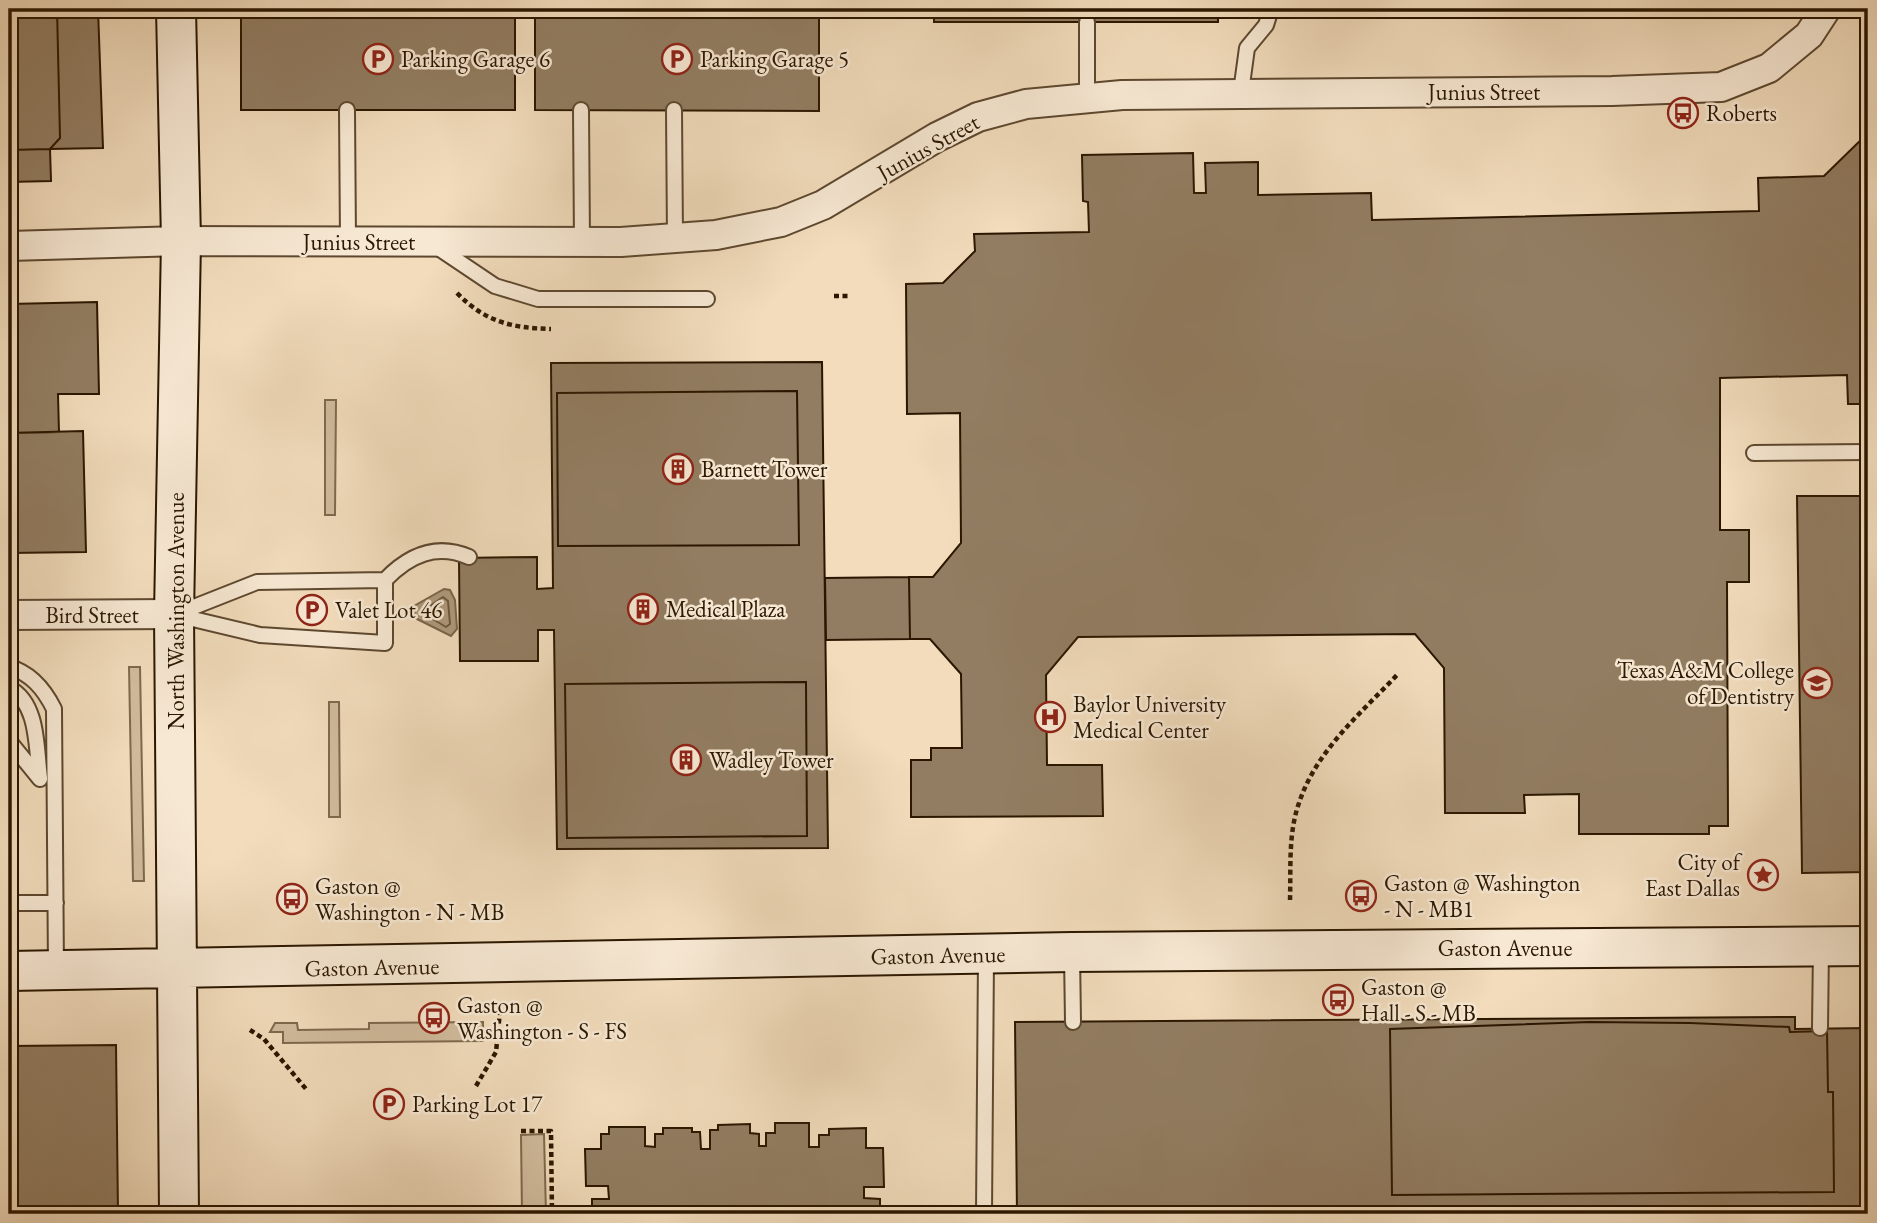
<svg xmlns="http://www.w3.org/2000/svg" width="1877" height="1223" font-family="'EB Garamond',serif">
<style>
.green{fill:#d0bb9c;stroke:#7e694e;stroke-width:2}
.water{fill:#ae997c;stroke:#7a654a;stroke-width:2}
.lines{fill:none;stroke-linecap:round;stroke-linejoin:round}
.shore{stroke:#6c583e;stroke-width:2}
.building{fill:#927d62;stroke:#2b1700;stroke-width:2}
.lane-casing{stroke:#5d482f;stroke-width:18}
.street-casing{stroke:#5d482f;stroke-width:32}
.secondary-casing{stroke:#2b1700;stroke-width:42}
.path{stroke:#2b1700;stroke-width:4.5;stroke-dasharray:5 3.5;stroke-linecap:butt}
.lane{stroke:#f7e8d3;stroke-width:14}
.street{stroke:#f7e8d3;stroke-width:28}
.secondary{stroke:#f7e8d3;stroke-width:38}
.labels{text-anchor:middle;stroke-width:5;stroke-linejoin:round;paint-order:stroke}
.poi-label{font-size:23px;fill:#2b1700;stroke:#f7e8d3;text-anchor:start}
.street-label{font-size:23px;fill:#2b1700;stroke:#f7e8d3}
</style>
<rect width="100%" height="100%" fill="#f2dcbc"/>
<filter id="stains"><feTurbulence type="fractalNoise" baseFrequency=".00286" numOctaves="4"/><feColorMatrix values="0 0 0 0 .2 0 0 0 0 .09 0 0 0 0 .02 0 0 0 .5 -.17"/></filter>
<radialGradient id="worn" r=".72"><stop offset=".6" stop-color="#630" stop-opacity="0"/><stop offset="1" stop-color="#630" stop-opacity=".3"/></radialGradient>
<path class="green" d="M325,400H336L335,515H325Z
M129,667H140L144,881H133Z
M329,702H339L340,817H329Z
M483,1022V1041L283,1043V1032H270L275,1023H297L298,1030L369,1029V1023Z
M544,1134L546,1214H522L521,1135Z"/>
<path class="water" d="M444,589L450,590L455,600L457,629L451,636L415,618L414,606Z"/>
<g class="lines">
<path class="shore" d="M443,597L448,601L450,624L446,627L421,612Z"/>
</g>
<path class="building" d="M9,9H98L103,148L50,149L51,181L9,182Z
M9,9H57L60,138L50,149L9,150Z
M241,9H515V110H241Z
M535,9H819V111L535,110Z
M934,9H1218V22H934Z
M1867,9H1868V404H1848L1847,375L1720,378V530H1749V582H1727L1728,826H1709V834H1579V794L1524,795L1525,813H1445L1444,668L1415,634L1078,637L1046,675L1047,765H1102L1103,816L911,817V760H931V748H962L961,674L930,639H910L909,577H933L961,543L960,413L907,414L906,284L943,283L975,251L974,234L1089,232L1088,202L1083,201L1082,155L1193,153L1194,193H1206L1205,163L1258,162V195L1371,193L1372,220L1759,211L1758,178L1824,176L1868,133Z
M97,302L99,394H58L59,432L9,433V304Z
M822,362L828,848L557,849L554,630H538V661H460L459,558L537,557V589L553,588L551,363Z
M797,391L799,545L558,546L557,393Z
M83,431L86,552L9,553V433Z
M1797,496H1868V872L1802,873Z
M909,577L910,639L826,640L825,578Z
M806,682L807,836L567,838L565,684Z
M1795,1017V1029L1867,1028L1868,1214H1017L1015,1022Z
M1590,1022L1690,1023L1789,1027L1790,1032L1827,1031L1828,1092H1833L1834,1192L1392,1195L1390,1029Z
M116,1045L118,1214H9V1046Z
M775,1123H809V1147H819V1135H829V1129L866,1128V1148H883L884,1187H864V1198L880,1199V1214H592V1199H609L608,1186H586L585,1149H601V1134H609V1127H645V1146L655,1147V1134H663V1128H692V1132H700L701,1149H710V1130H718V1125L750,1124V1133L759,1134V1146H766V1133H775Z"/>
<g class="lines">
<g class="lane-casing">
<path id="lane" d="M1087,22V96
M1241,92L1247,48L1266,25L1271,9
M347,110L348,242
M581,110L582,242
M674,110L675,238
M437,247L495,286L538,299H707
M1754,453L1868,452
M176,614L257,582L385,580
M176,615L260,635L385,643V580C409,555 436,543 469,557
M9,667C31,673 44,689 54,709L56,970
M9,688C39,703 36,749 40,778
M9,741L40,779
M9,903H56
M1072,954L1073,1022
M1820,1028L1821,948
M984,1214L986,957"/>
</g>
<g class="street-casing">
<path id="street" d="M9,246L181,241L621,242L716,235L781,222L823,205L937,137L978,117L1026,104L1122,95L1612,91L1721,87L1769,68L1809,35L1826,9
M9,615L174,614"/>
</g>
<g class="secondary-casing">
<path id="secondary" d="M176,9L181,241L174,614L179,1214
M9,971L1072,952L1868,946"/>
</g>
<path class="path" d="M457,293C485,322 512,328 551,329
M834,296H851
M1290,900C1291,868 1288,834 1299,803C1316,751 1360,714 1397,675
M250,1030L264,1039L306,1089
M476,1086L496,1052L500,1011
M521,1131H551L552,1214"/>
<use href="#lane" class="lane"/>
<use href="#street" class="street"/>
<use href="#secondary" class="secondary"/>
</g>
<defs>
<g id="parking-ring" transform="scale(1.575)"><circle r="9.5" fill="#f7e8d3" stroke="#8f2418" stroke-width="1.5"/><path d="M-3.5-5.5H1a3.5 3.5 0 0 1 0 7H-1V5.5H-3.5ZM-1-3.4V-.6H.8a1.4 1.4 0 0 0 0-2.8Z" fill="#8f2418"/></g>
<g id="bus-ring" transform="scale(1.575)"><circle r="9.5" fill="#f7e8d3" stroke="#8f2418" stroke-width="1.5"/><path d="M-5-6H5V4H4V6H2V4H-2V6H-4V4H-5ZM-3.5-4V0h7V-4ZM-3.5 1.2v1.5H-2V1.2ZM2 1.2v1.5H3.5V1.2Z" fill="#8f2418"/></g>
<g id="building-ring" transform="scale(1.575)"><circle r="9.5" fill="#f7e8d3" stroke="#8f2418" stroke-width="1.5"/><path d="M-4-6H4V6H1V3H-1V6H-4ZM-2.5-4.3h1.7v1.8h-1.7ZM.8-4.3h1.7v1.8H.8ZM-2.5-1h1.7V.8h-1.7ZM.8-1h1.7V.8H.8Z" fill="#8f2418"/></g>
<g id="university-ring" transform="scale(1.575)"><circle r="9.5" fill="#f7e8d3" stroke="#8f2418" stroke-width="1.5"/><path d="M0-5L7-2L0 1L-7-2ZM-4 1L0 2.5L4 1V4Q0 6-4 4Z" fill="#8f2418"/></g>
<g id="hospital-ring" transform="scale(1.575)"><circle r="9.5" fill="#f7e8d3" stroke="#8f2418" stroke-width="1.5"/><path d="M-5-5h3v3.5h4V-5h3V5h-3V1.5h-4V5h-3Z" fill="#8f2418"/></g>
<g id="sight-ring" transform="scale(1.575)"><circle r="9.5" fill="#f7e8d3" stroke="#8f2418" stroke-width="1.5"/><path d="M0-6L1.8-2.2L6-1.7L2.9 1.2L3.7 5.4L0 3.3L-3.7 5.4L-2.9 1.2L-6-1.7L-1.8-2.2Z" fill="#8f2418"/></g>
</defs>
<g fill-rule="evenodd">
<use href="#parking-ring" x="378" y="59"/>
<use href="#parking-ring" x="677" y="59"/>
<use href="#bus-ring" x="1683" y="113"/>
<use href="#building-ring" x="678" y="469"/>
<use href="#building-ring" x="643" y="609"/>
<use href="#parking-ring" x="312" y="610"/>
<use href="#university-ring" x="1817" y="683"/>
<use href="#hospital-ring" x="1050" y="717"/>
<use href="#building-ring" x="686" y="760"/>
<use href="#sight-ring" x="1763" y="875"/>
<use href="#bus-ring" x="1361" y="896"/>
<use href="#bus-ring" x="292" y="899"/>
<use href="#bus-ring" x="1338" y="1000"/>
<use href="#bus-ring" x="434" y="1018"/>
<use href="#parking-ring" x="389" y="1104"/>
</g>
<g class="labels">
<g class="poi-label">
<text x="401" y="67">Parking Garage 6</text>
<text x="700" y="67">Parking Garage 5</text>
<text x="1706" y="121">Roberts</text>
<text x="701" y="477">Barnett Tower</text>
<text x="666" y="617">Medical Plaza</text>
<text x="335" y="618">Valet Lot 46</text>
<text x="1794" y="678" text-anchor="end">Texas A&amp;M College<tspan x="1794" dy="26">of Dentistry</tspan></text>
<text x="1073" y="712">Baylor University<tspan x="1073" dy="26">Medical Center</tspan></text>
<text x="709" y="768">Wadley Tower</text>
<text x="1740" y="870" text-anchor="end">City of<tspan x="1740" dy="26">East Dallas</tspan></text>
<text x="1384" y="891">Gaston @ Washington<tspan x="1384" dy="26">- N - MB1</tspan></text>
<text x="315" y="894">Gaston @<tspan x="315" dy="26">Washington - N - MB</tspan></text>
<text x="1361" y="995">Gaston @<tspan x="1361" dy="26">Hall - S - MB</tspan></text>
<text x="457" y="1013">Gaston @<tspan x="457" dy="26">Washington - S - FS</tspan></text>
<text x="412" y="1112">Parking Lot 17</text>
</g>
<g class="street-label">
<text x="1484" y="100">Junius Street</text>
<text transform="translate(928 147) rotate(-29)" y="8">Junius Street</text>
<text x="359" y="250">Junius Street</text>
<text transform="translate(176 611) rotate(-90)" y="8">North Washington Avenue</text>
<text x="92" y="623">Bird Street</text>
<text x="1505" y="956">Gaston Avenue</text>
<text transform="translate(938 955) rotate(-1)" y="8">Gaston Avenue</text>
<text transform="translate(372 967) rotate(-1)" y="8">Gaston Avenue</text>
</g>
</g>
<rect width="1877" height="1223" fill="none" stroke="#f2dcbc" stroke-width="35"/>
<rect x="10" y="10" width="1856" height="1202" fill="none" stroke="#2b1700" stroke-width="3.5"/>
<rect x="18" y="18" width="1842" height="1188" fill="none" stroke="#2b1700" stroke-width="2"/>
<rect width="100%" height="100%" filter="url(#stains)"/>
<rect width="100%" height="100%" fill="url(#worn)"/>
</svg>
